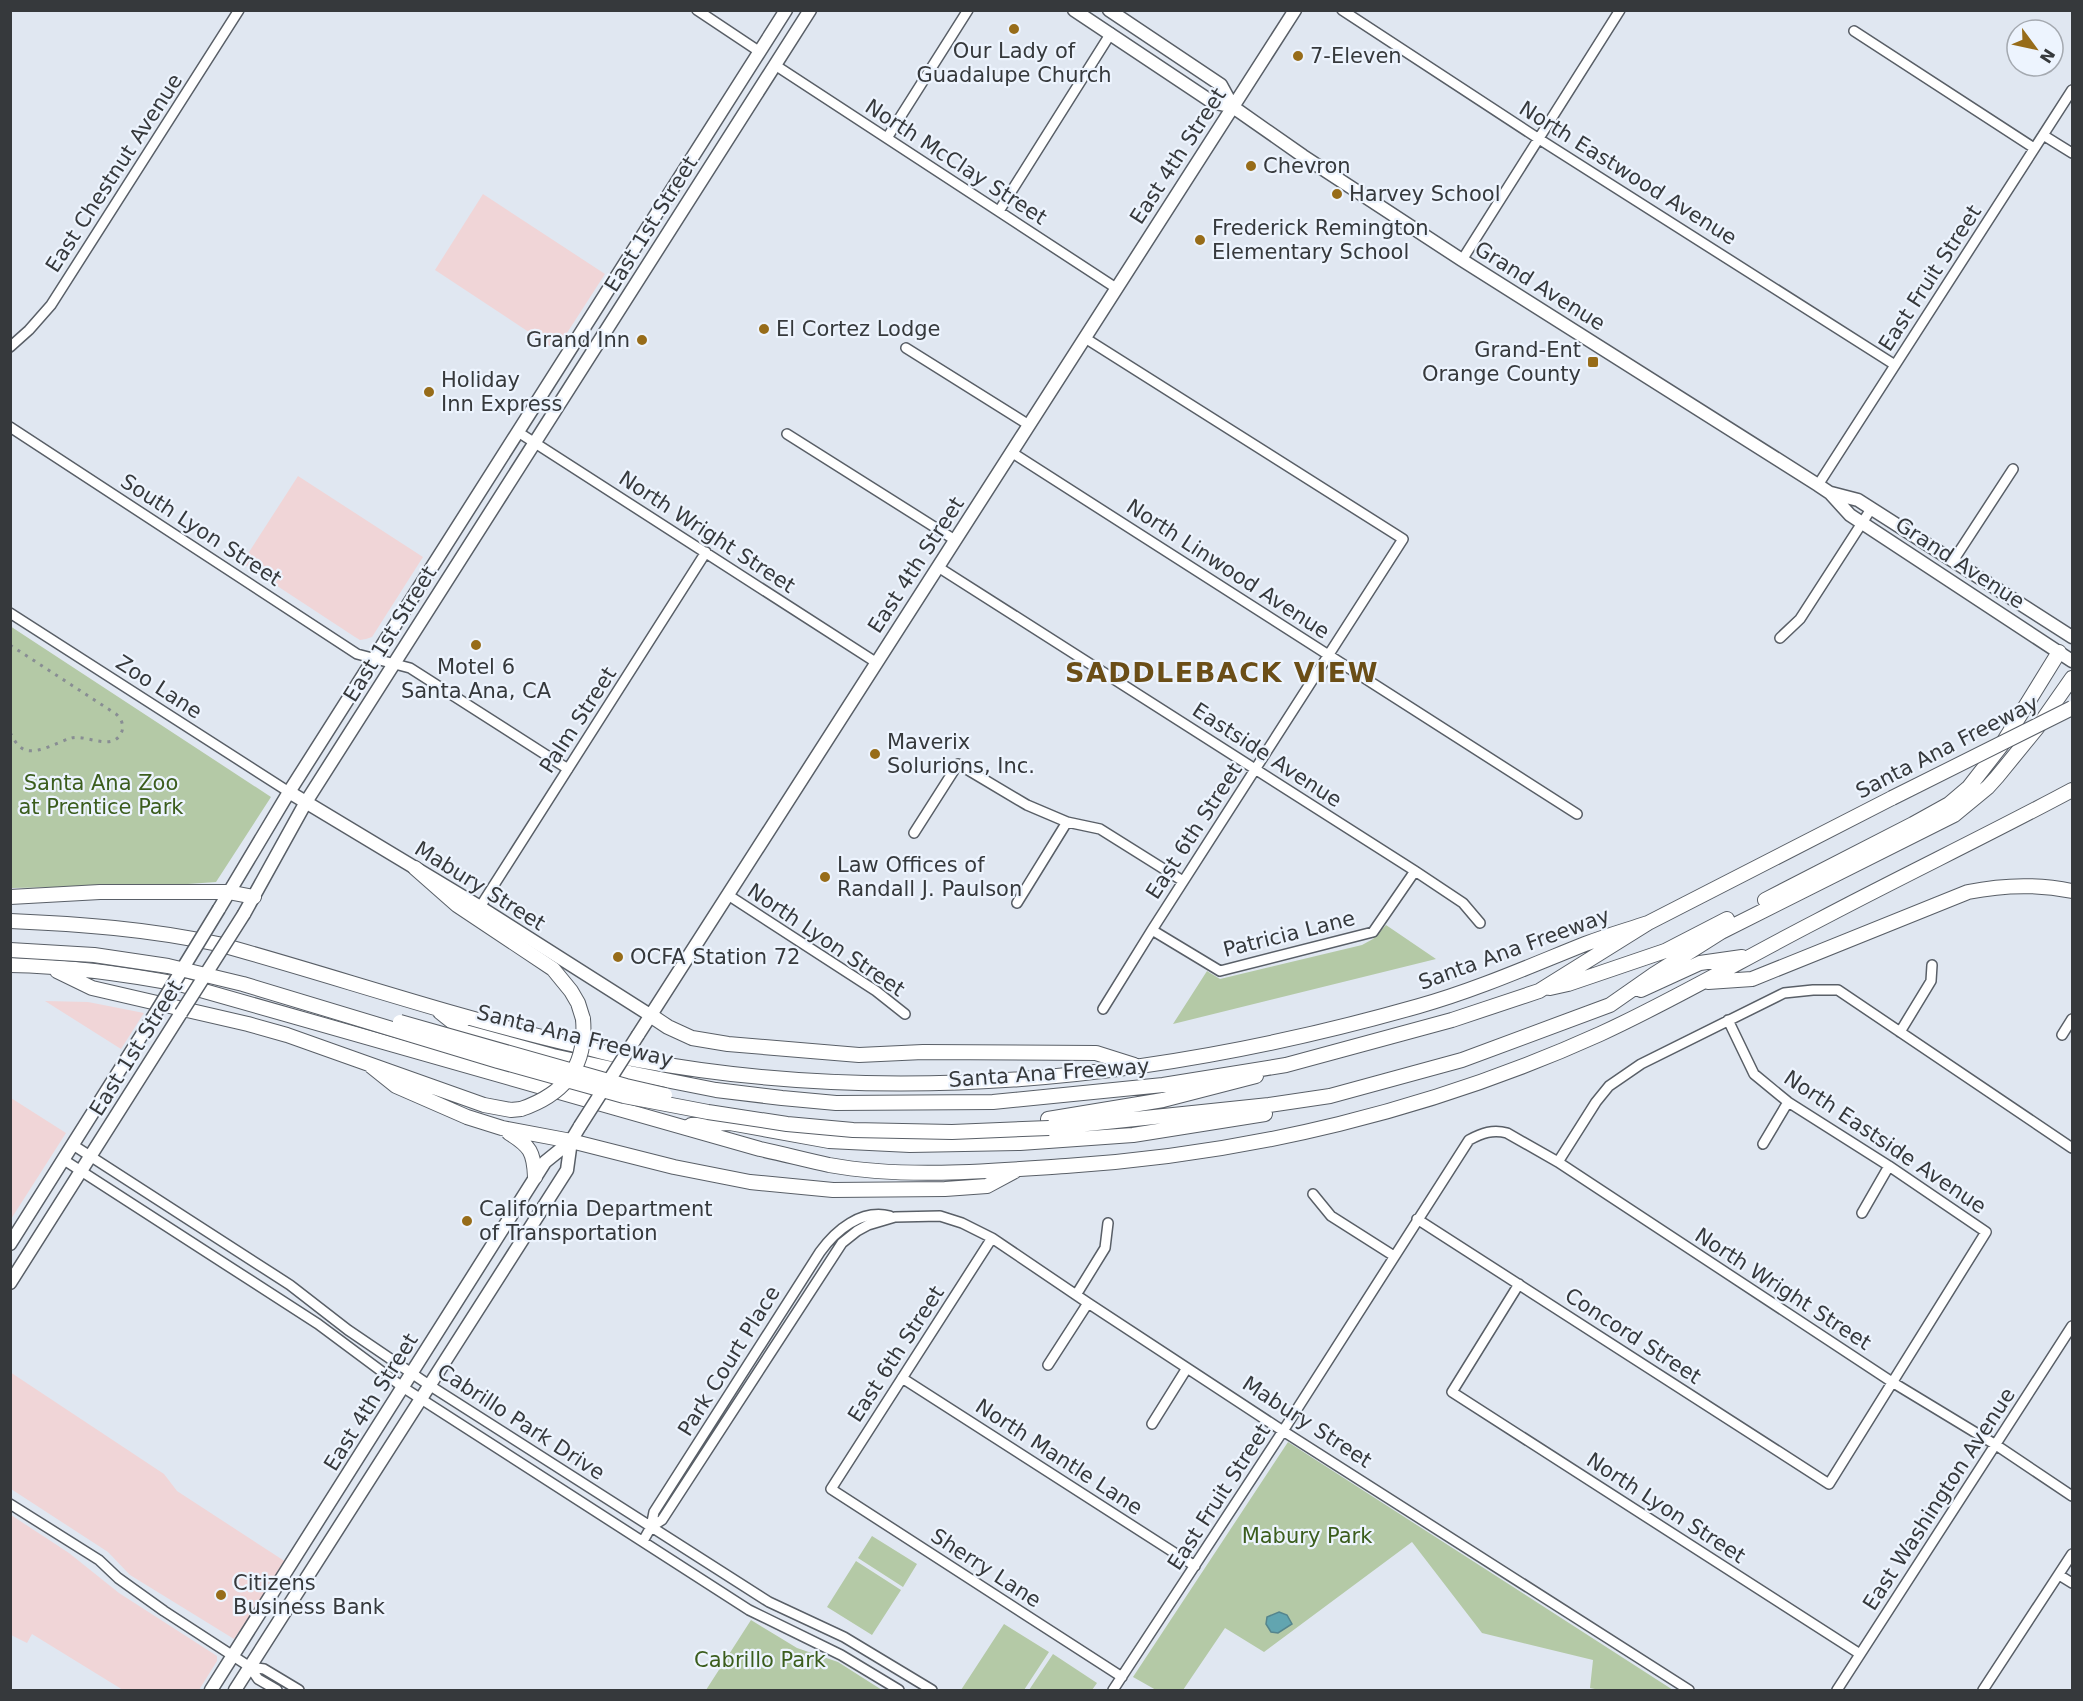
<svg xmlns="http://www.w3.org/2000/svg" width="2083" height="1701" font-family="'DejaVu Sans',sans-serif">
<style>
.commercial{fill:#f0d5d7}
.green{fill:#b4c9a6}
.water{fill:#62a5b0;stroke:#55858d;stroke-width:1.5}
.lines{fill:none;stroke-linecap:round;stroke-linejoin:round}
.minor-casing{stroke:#595f67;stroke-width:12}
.major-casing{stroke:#595f67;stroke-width:15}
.highway-casing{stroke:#595f67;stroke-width:16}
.minor{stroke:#fff;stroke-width:9}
.major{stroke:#fff;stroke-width:12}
.highway{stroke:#fff;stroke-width:14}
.rail{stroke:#888d93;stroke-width:3;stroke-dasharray:3 6;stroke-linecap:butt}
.major-bridge-casing{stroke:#595f67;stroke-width:15;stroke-linecap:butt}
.highway-bridge-casing{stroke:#595f67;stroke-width:16;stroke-linecap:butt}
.major-bridge{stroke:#fff;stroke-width:12}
.highway-bridge{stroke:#fff;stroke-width:14}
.poi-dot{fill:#976c19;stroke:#edf4fe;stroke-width:2}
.labels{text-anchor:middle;stroke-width:4.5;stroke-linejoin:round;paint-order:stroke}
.poi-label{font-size:21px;fill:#36393c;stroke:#edf4fe;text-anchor:start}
.street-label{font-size:21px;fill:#36393c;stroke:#edf4fe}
.park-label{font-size:21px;fill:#3b5d1d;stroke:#edf4fe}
.district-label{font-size:27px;font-weight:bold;letter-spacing:1.5px;fill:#6b4e17;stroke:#edf4fe}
</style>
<rect width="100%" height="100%" fill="#e0e7f1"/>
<path class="commercial" d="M483,194L605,274L556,350L435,270Z
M298,476L423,557L372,637L366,639L360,640L355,637L242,563Z
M45,1001L88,1002L144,1013L121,1049Z
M11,1098L66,1133L11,1219Z
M10,1372L164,1474L177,1491L286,1562L234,1639L130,1575L108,1552L11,1489Z
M11,1515L69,1553L119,1593L217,1656V1661L199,1690H123L32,1634L27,1643L11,1635Z"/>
<path class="green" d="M10,626L271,797L216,882L174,885L11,888Z
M1386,925L1436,959L1173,1024L1207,971L1220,979L1362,945L1373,939Z
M1288,1442L1673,1690H1600L1590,1688L1593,1660L1482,1633L1412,1542L1264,1652L1225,1628L1183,1690H1156L1133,1677Z
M872,1536L917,1564L903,1587L858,1558Z
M856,1561L901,1590L872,1635L827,1607Z
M751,1620L797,1648L838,1662L882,1690H706Z
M1004,1624L1049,1652L1024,1690H961Z
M1053,1654L1097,1683L1092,1690H1029Z"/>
<path class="water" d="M1279,1612L1287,1615L1292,1624L1278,1633L1271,1632L1266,1624L1267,1617Z"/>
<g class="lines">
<g class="minor-casing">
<path id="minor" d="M697,10L760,52
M1342,10L1539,139L1895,365
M1854,31L2034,148
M775,65L1116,288
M2043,135L2072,153
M887,138L968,10
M999,211L1111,33
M1462,260L1620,10
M1085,338L1403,539L1152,930L1103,1009
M10,347L29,330L51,305L239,10
M906,348L1029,425
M10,427L357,654L410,668L568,769
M518,432L877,663
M787,434L955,540
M1011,452L1577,814
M1818,485L2072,90
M1953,561L2013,469
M938,567L1415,871L1463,903L1480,923
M10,613L289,792
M1780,638L1800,619L1871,509
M914,833L958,764L1027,805L1067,822L1100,829L1183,881
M728,895L876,991L905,1014
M1017,903L1067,822
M480,907L706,552
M1152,930L1220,971L1373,932L1415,871
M1900,1032L1931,981L1932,965
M2062,1035L2072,1019
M1763,1144L1788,1102
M73,1145L290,1285L348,1330L429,1385L769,1602L844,1637L932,1690
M64,1160L318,1324L404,1388L749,1610L841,1655L899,1690
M1558,1162L1596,1102L1609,1086L1641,1064L1784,993L1813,990H1838L2072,1148
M1313,1194L1331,1216L1394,1256
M1862,1213L1889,1166
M1417,1219L1829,1484L1986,1232L1889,1166L1788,1102L1754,1074L1728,1020
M992,1238L831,1489L1122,1677
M1519,1284L1452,1392L1860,1654
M1076,1295L1105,1248L1108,1223
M1048,1365L1088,1303
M902,1378L1195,1566
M1152,1424L1187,1368
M10,1504L99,1560L118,1578L164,1611L250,1667L258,1679L277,1690
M651,1527L662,1520L842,1243L857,1231L868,1225L895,1217L940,1216L962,1223L992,1238L1088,1303L1283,1431L1689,1690
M643,1541L651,1527L654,1512L820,1252C836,1230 861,1209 890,1216
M2059,1575L2072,1583
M250,1667L264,1669L299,1690
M1113,1690L1283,1431L1469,1140C1482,1133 1493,1129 1507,1133L1558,1162L1892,1382L1996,1445L2072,1496
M1837,1690L2072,1326
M1983,1690L2072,1554"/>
</g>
<g class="major-casing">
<path id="major" d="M1074,10L1212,102L1233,107L1303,156L1462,260L1818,485L1830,493L1850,515L2072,661
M1109,10L1221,85L1233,107
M1831,493L1858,500L2072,637
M289,792L480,907L650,1015
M219,909L289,792L786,10
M244,914L306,802L810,10
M638,1035L1295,10
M10,1244L155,1014
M10,1283L181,1013
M211,1690L545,1162L571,1141L580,1126
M235,1690L567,1170L571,1141"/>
</g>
<g class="highway-casing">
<path id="highway" d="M415,868L457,905L553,969L571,991L578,1003L583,1019
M10,897L100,892H228L254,897
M1765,900L1913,824L1949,804L1969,787L2001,746L2059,652
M10,921C80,924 149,929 218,944C334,976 448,1015 566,1043C590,1048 614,1056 638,1060C898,1108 1166,1078 1419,1006C1476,990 1530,966 1585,944C1606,936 1627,930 1648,923
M10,965C68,966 126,974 183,985L760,1149C783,1154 806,1160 829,1165C906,1179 988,1171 1066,1166C1250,1154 1432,1110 1600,1034C1674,1000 1745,958 1817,921C1902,876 1988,835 2072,790
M57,971L92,988L248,1024L287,1035L484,1105L511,1110L521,1109
M1708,982L1752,979L1968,892C2002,885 2038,884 2072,891
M1550,988L1568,984L1665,951L1727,919
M1641,990L1700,963L1742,957
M440,1012L465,1032L553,1056L630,1073L716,1090L782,1098L836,1103L993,1102L1163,1085L1286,1065L1452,1020L1539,991L1648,923L1892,798
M650,1015L668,1027L692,1038L728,1044L859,1055L923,1052L1096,1053L1134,1065
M371,1066L396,1086L467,1117L502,1128L571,1141L674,1167L750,1182L833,1190L945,1189L987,1186L1015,1171
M1048,1119L1163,1100L1256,1076
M691,1125L730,1123L829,1141L910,1145L1020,1143L1133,1135L1265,1114
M1049,1128L1269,1105L1330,1096L1462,1060L1610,1005L1653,975L1721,932L1954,815L1988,787L1997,777L2037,728L2072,678
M509,1133C530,1146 534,1152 535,1177"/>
</g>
<use href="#minor" class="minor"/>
<use href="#major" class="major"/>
<use href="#highway" class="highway"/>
<path class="rail" d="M10,645L116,714C121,718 124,725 122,731C114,753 87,734 71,738C58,742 39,754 25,750C18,747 13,739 10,732"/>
<g class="major-bridge-casing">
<path id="major-bridge" d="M181,1013L244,914
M155,1014L219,909
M580,1126L638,1035"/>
</g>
<g class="highway-bridge-casing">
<path id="highway-bridge" d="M1892,798L2072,708
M10,950L94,955L168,966L243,984L498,1061L624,1096L708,1112L787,1124L853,1130L952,1132L1049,1128
M400,1022L626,1086L665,1095
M521,1109C565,1094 587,1066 583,1019"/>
</g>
<use href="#major-bridge" class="major-bridge"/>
<use href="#highway-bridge" class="highway-bridge"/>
</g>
<g class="poi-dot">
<circle cx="1014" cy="29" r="6"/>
<circle cx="1298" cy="56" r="6"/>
<circle cx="1251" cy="166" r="6"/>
<circle cx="1337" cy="194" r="6"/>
<circle cx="1200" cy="240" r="6"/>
<circle cx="764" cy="329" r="6"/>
<circle cx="642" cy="340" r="6"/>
<rect x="1587" y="356" width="12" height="12" rx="3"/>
<circle cx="429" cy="392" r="6"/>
<circle cx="476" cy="645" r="6"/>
<circle cx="875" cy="754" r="6"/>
<circle cx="825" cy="877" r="6"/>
<circle cx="618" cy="957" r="6"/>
<circle cx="467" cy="1221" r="6"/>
<circle cx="221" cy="1595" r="6"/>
</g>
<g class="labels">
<g class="poi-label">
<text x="1014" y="58" text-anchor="middle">Our Lady of<tspan x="1014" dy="24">Guadalupe Church</tspan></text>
<text x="1310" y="63">7-Eleven</text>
<text x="1263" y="173">Chevron</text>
<text x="1349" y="201">Harvey School</text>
<text x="1212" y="235">Frederick Remington<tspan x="1212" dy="24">Elementary School</tspan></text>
<text x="776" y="336">El Cortez Lodge</text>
<text x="630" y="347" text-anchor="end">Grand Inn</text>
<text x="1581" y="357" text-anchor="end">Grand-Ent<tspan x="1581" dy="24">Orange County</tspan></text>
<text x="441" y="387">Holiday<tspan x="441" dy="24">Inn Express</tspan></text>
<text x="476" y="674" text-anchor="middle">Motel 6<tspan x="476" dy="24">Santa Ana, CA</tspan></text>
<text x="887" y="749">Maverix<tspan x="887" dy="24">Solurions, Inc.</tspan></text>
<text x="837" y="872">Law Offices of<tspan x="837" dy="24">Randall J. Paulson</tspan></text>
<text x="630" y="964">OCFA Station 72</text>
<text x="479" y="1216">California Department<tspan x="479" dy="24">of Transportation</tspan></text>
<text x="233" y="1590">Citizens<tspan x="233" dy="24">Business Bank</tspan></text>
</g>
<g class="street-label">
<text transform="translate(1178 156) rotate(-57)" y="7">East 4th Street</text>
<text transform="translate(956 162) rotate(33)" y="7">North McClay Street</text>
<text transform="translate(114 173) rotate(-57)" y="7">East Chestnut Avenue</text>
<text transform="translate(1628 173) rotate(32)" y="7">North Eastwood Avenue</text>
<text transform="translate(651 224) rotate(-58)" y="7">East 1st Street</text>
<text transform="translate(1930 278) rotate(-57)" y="7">East Fruit Street</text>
<text transform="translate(1540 286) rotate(32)" y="7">Grand Avenue</text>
<text transform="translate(201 530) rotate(33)" y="7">South Lyon Street</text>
<text transform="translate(707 532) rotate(33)" y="7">North Wright Street</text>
<text transform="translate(1960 563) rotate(33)" y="7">Grand Avenue</text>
<text transform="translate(916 565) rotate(-57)" y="7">East 4th Street</text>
<text transform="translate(1228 569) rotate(33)" y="7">North Linwood Avenue</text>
<text transform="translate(390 634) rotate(-58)" y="7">East 1st Street</text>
<text transform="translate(159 687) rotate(33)" y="7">Zoo Lane</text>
<text transform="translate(578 720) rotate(-57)" y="7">Palm Street</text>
<text transform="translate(1947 747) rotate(-27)" y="7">Santa Ana Freeway</text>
<text transform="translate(1267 755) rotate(33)" y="7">Eastside Avenue</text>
<text transform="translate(1194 831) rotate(-57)" y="7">East 6th Street</text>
<text transform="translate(480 886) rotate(32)" y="7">Mabury Street</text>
<text transform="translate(1289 934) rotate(-14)" y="7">Patricia Lane</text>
<text transform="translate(826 940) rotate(34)" y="7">North Lyon Street</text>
<text transform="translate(1514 949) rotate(-20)" y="7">Santa Ana Freeway</text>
<text transform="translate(575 1036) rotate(14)" y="7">Santa Ana Freeway</text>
<text transform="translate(136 1048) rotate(-58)" y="7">East 1st Street</text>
<text transform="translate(1049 1073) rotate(-4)" y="7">Santa Ana Freeway</text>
<text transform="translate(1885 1142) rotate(34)" y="7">North Eastside Avenue</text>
<text transform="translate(1783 1289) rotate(33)" y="7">North Wright Street</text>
<text transform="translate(1633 1336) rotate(33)" y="7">Concord Street</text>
<text transform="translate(896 1354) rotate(-57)" y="7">East 6th Street</text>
<text transform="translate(729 1361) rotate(-58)" y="7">Park Court Place</text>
<text transform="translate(371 1402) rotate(-58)" y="7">East 4th Street</text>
<text transform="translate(521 1422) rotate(33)" y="7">Cabrillo Park Drive</text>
<text transform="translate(1307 1422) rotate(33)" y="7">Mabury Street</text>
<text transform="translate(1059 1457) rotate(33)" y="7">North Mantle Lane</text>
<text transform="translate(1219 1497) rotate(-57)" y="7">East Fruit Street</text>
<text transform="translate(1939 1499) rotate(-57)" y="7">East Washington Avenue</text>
<text transform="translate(1666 1508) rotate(33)" y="7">North Lyon Street</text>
<text transform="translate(986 1568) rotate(33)" y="7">Sherry Lane</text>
</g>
<g class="park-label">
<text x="101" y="790">Santa Ana Zoo<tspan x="101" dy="24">at Prentice Park</tspan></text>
<text x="1307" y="1543">Mabury Park</text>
<text x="760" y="1667">Cabrillo Park</text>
</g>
<g class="district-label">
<text x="1222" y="682">SADDLEBACK VIEW</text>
</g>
</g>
<rect width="2083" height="1701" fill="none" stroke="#36393c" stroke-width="24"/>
<g transform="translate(2035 48) rotate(123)"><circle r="28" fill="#edf4fe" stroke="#a4a9b0" stroke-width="1.5"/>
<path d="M0-4.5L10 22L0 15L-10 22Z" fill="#976c19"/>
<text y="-9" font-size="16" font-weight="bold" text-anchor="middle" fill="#36393c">N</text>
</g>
</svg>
